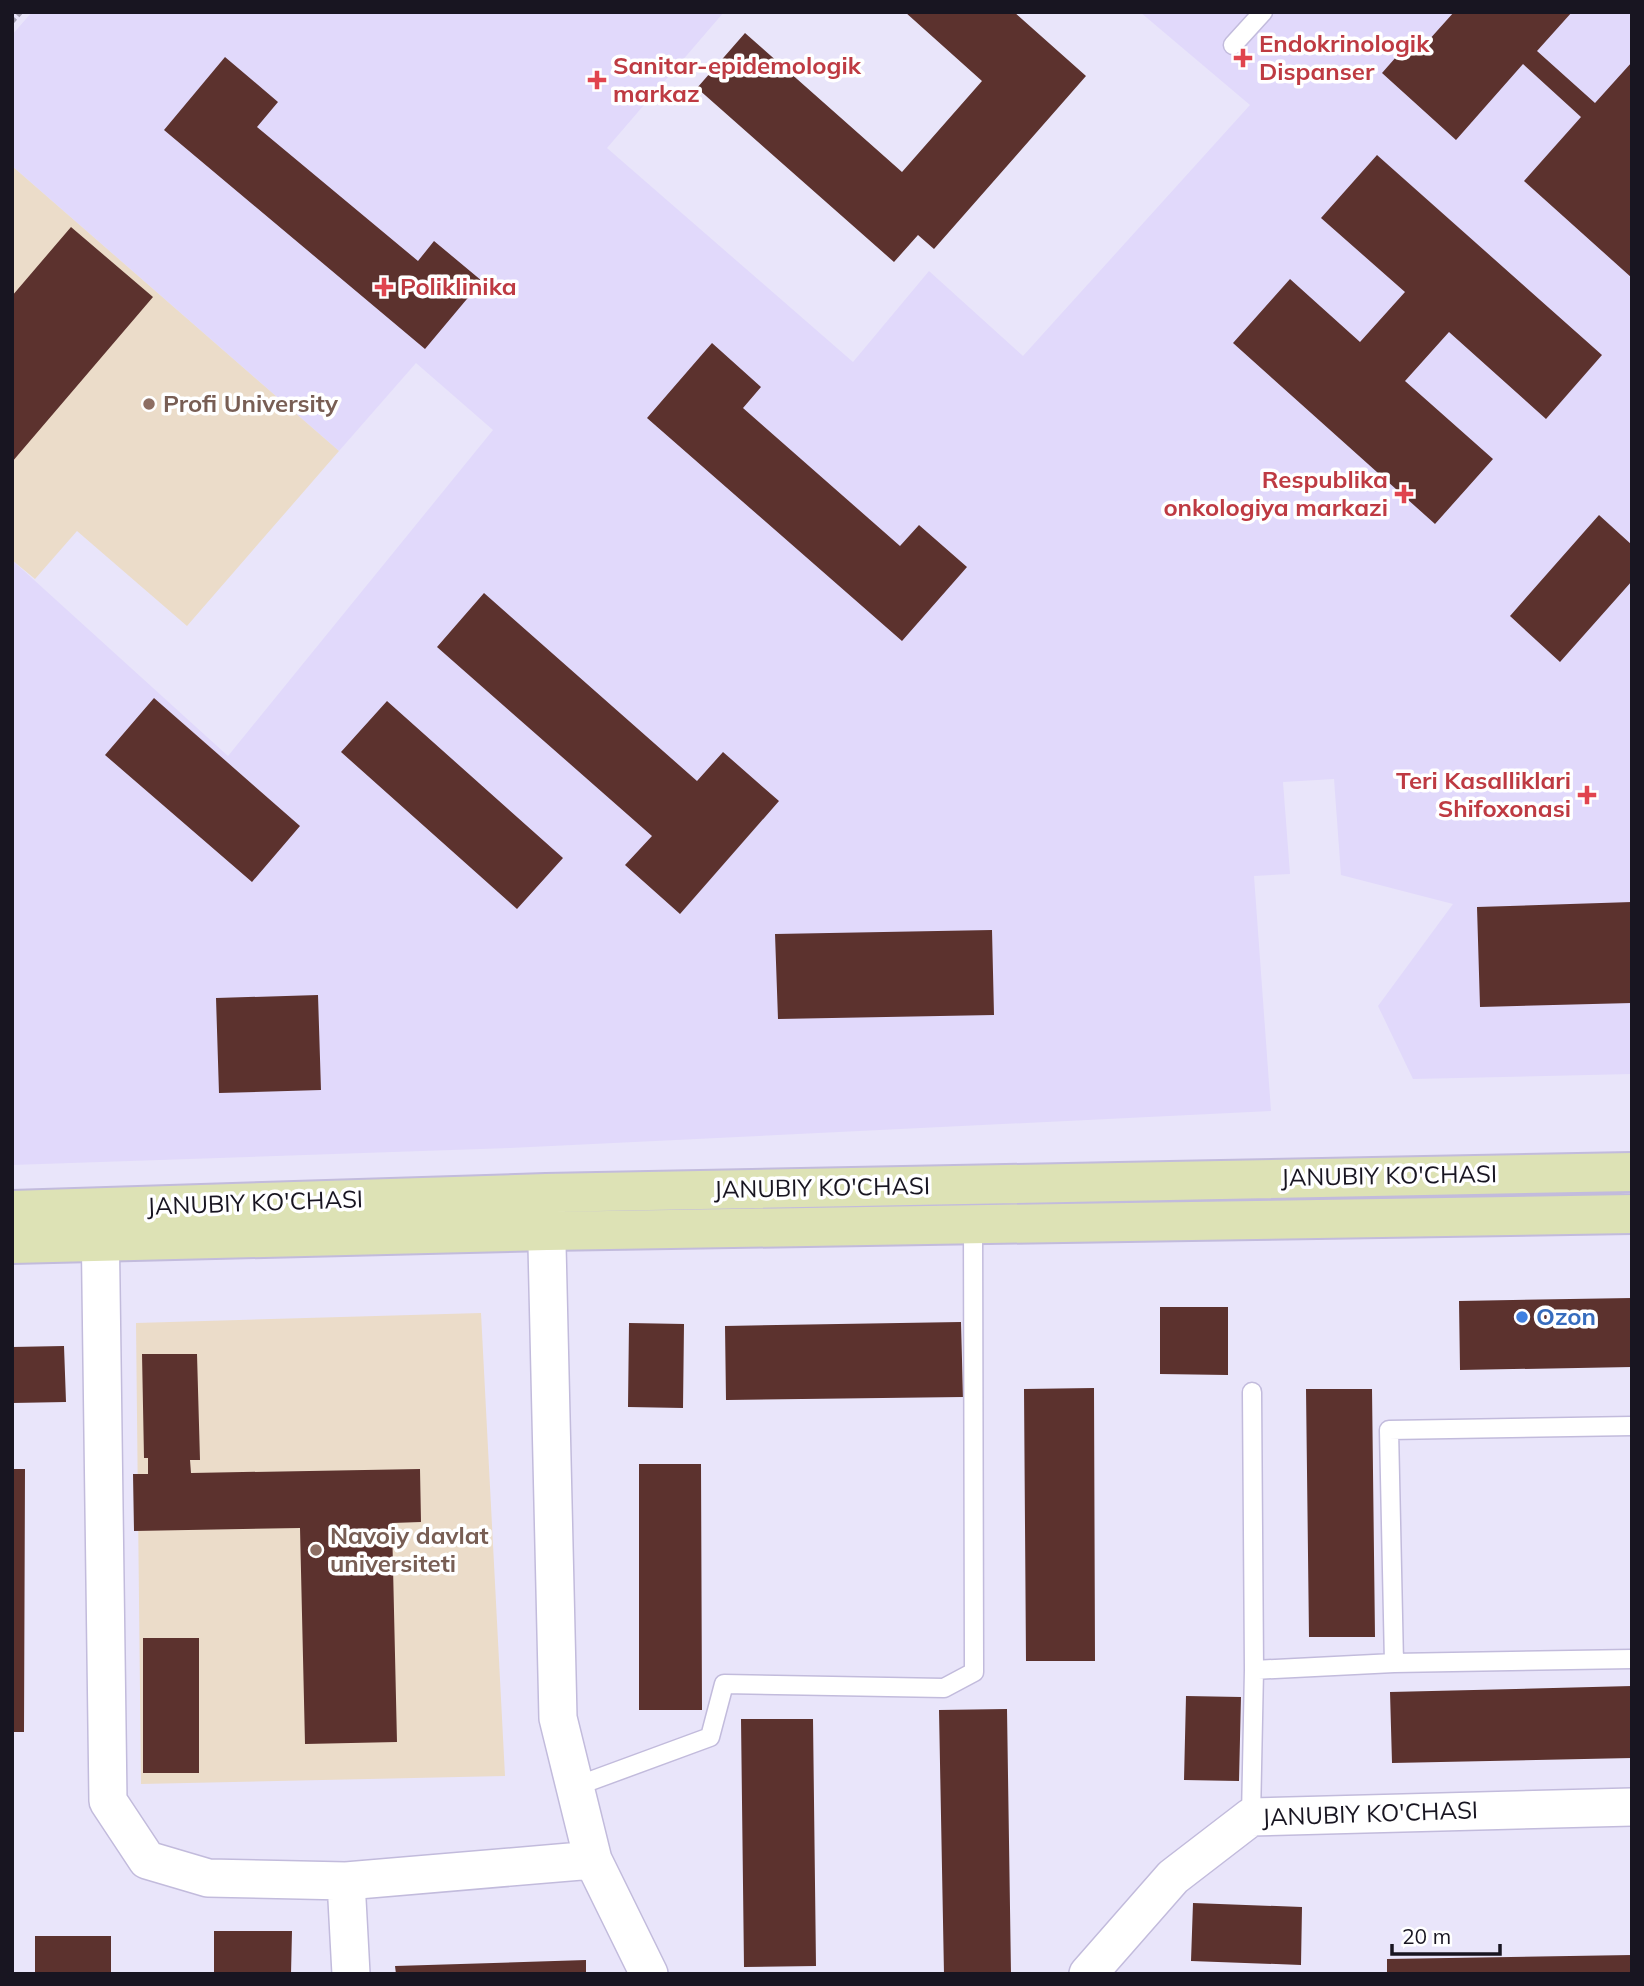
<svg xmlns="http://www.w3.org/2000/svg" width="1644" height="1986" font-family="Mulish,sans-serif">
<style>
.built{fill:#e1d9fb}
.education{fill:#ebdcc9}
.building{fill:#5c322e}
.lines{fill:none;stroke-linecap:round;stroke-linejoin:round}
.lane-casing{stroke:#c2bbdc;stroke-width:21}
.street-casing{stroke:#c2bbdc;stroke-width:40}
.secondary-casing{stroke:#c2bbdc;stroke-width:42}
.path{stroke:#a4a0b2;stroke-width:4.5;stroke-dasharray:5 3.5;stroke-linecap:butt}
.lane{stroke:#fff;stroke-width:18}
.street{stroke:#fff;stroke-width:37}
.secondary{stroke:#dde2b5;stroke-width:38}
.health-dot{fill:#e0444e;stroke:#fff;stroke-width:2.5}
.education-dot{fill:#8d6e63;stroke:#fff;stroke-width:2.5}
.shop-dot{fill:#3f7fe0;stroke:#fff;stroke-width:2.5}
.labels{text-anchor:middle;stroke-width:7;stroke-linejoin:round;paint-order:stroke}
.health-label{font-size:24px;font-weight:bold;fill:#be3a42;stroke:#fff;text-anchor:start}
.education-label{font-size:24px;font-weight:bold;fill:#785e54;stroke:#fff;text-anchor:start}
.street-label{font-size:24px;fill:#181521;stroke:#fff}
.shop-label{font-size:24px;font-weight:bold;fill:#366cbe;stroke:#fff;text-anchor:start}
</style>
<rect width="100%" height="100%" fill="#e9e5fa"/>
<path class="built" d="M32,12H724L607,148L853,362L929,271L1023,356L1250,105L1140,12H1632V1074L1413,1079L1378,1006L1453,904L1341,875L1334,779L1283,782L1290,874L1254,876L1271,1111L510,1148L12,1165V560L228,756L493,430L416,363L339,451L12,166V35Z"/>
<path class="education" d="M12,166L339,451L187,626L77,531L35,579L12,560Z
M481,1313L505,1776L141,1784L136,1323Z"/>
<path class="building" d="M905,12H1014L1086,76L934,249L918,235L894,262L697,88L745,33L902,172L982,81Z
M1454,12H1572L1537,51L1595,103L1632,62V278L1524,181L1581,117L1523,64L1456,140L1382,73L1418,32L1428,41Z
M225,57L278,102L257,127L418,261L434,241L482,281L425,349L164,130Z
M1377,155L1602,355L1546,419L1449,332L1405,381L1493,459L1435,524L1233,343L1290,279L1360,342L1405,292L1321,218Z
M71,227L153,297L12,462V296Z
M712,343L761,387L743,408L900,546L919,525L967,567L902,641L647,418Z
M1599,515L1632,545V581L1560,662L1510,616Z
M484,593L697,781L723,752L779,801L680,914L625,865L652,836L437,647Z
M154,698L300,826L252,882L105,755Z
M387,701L563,858L517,909L341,752Z
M1632,902V1003L1480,1007L1477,907Z
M992,930L994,1015L778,1019L775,934Z
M318,995L321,1090L219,1093L216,998Z
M1632,1298V1367L1460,1370L1459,1301Z
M1160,1307H1228V1375L1160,1374Z
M961,1322L963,1397L726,1400L725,1326Z
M629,1323L684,1324L683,1408L628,1407Z
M64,1346L66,1402L12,1403V1347Z
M142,1354H197L200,1460H190L191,1473L420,1469L421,1522L392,1523L397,1742L305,1744L300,1528L134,1531L133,1474H148V1458H144Z
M1094,1388L1095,1661H1026L1024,1389Z
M1306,1389H1372L1375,1637H1309Z
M639,1464H701L702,1710H639Z
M12,1469H25L24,1732H12Z
M143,1638H199V1773H143Z
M1632,1686V1758L1392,1763L1390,1692Z
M1186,1696L1241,1697L1239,1781L1184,1780Z
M1007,1709L1011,1974H944L939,1710Z
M741,1719H813L816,1966L744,1967Z
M1193,1903L1302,1907L1301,1965L1191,1961Z
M214,1931H292L291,1974H214Z
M35,1936H111V1974H35Z
M1632,1955V1974H1387V1959Z
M586,1960V1974H396L395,1966Z"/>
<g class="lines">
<g class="lane-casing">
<path id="lane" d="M1233,45L1263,12
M1632,1426L1389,1430L1394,1663L1632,1659
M1254,1670L1394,1663
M574,1787L710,1737L724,1684L944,1688L974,1672L973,1220
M1251,1817L1254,1670L1252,1392"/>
</g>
<g class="street-casing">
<path id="street" d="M546,1202L558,1718L593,1860L649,1974
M100,1213L108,1801L147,1860L208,1878L346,1881L593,1860
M346,1881L351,1974
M1088,1974L1173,1877L1251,1817L1632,1807"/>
</g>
<g class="secondary-casing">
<path id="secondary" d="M12,1210L546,1193L1632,1172
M12,1244L547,1231L1632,1214"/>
</g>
<path class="path" d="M12,22L21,12"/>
<use href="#lane" class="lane"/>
<use href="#street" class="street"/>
<use href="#secondary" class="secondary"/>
</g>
<g class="health-dot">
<path d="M1239.5 47.5h7v7h7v7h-7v7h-7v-7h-7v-7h7z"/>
<path d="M593.5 69.5h7v7h7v7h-7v7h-7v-7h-7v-7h7z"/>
<path d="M380.5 276.5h7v7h7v7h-7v7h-7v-7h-7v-7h7z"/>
<path d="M1400.5 483.5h7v7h7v7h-7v7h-7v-7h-7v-7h7z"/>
<path d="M1583.5 784.5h7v7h7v7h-7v7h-7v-7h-7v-7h7z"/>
</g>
<g class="education-dot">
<circle cx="149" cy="404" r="7"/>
<circle cx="316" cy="1550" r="7"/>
</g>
<circle class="shop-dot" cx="1522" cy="1317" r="7"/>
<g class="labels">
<g class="health-label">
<text x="1259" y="52">Endokrinologik<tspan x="1259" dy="28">Dispanser</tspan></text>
<text x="613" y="74">Sanitar-epidemologik<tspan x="613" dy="28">markaz</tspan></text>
<text x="400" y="295">Poliklinika</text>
<text x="1388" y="488" text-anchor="end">Respublika<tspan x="1388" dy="28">onkologiya markazi</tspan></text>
<text x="1571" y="789" text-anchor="end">Teri Kasalliklari<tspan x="1571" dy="28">Shifoxonasi</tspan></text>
</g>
<g class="education-label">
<text x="163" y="412">Profi University</text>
<text x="330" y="1544">Navoiy davlat<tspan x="330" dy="28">universiteti</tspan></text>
</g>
<g class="street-label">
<text transform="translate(1389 1176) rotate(-1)" y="8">JANUBIY KO'CHASI</text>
<text transform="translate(822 1188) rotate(-1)" y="8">JANUBIY KO'CHASI</text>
<text transform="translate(255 1203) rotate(-2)" y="8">JANUBIY KO'CHASI</text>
<text transform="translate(1370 1814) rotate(-2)" y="8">JANUBIY KO'CHASI</text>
</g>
<g class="shop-label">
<text x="1536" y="1325">Ozon</text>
</g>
</g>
<rect width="1644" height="1986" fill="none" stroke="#181521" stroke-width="28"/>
<path d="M1392 1944v10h108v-10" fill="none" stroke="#181521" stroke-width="3.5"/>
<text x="1402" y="1944" font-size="21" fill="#181521" stroke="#ffffff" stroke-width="5" paint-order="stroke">20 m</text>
</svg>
